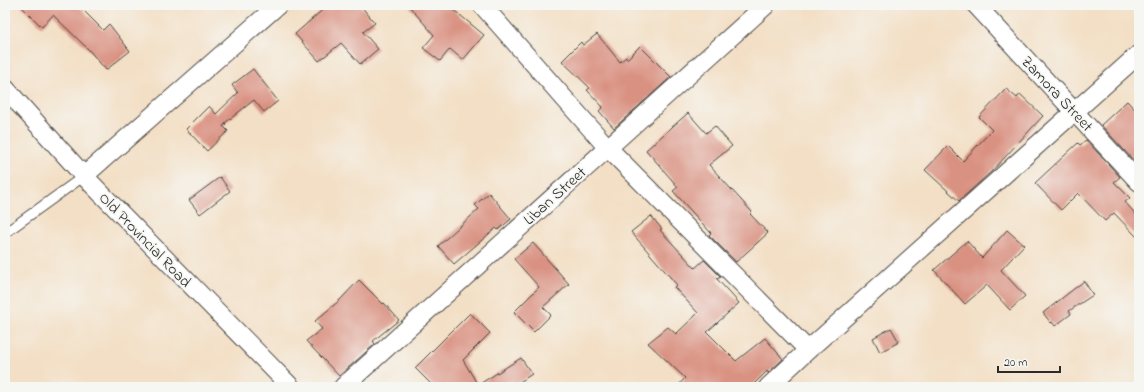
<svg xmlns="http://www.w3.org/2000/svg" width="1144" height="392" font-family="'Indie Flower',sans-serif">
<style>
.building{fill:#d99181}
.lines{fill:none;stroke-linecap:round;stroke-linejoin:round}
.lane-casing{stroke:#494642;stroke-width:11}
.street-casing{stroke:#494642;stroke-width:20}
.lane{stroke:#fff;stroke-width:9}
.street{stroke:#fff;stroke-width:18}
.labels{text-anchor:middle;stroke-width:3.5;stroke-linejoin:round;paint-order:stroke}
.street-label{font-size:16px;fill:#2b2b2b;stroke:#f6f6f2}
</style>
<rect width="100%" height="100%" fill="#f6f6f2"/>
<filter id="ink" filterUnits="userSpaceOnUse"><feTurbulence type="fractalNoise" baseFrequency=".025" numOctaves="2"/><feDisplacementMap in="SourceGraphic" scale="8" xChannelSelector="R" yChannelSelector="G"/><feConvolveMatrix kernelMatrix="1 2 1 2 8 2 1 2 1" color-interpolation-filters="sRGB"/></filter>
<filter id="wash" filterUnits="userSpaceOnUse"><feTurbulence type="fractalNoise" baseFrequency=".012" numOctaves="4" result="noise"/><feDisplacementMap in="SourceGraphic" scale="16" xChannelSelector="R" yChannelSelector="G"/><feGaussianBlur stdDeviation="0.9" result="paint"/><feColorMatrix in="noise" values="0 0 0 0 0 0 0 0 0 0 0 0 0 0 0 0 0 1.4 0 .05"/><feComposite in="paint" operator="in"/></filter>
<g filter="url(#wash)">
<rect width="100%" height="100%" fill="#f3dfc5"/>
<g id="blocks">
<path class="building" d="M20,5H78L103,30L109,24L130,51L106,70L88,49L53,15L42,27Z
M328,5H360L375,23L363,32L378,49L360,64L341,43L319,61L295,34Z
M408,5H448L484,35L463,60L450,49L440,61L423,48L434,35Z
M597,34L620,62L626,57L627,59L640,46L671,77L614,128L599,111L603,107L587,90L590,88L562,61L581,42L583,45Z
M253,69L278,101L264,112L254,100L225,123L226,124L223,126L228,131L207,151L186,129L209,106L216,114L238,93L232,85Z
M1006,89L1017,98L1020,94L1043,116L993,170L959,201L925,170L948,146L963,161L992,130L979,117Z
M1127,101L1139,114V159L1135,162L1101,125Z
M688,113L706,133L715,126L732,146L709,165L752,212L750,214L768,233L736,262L709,235L711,233L673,191L678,187L646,150Z
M1086,140L1120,177L1114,182L1130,198L1125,202L1139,218V237L1138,238L1114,213L1105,221L1078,193L1061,210L1035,183L1078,143L1080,145Z
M220,177L230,191L200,214L189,200Z
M489,193L511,219L498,230L496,228L454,264L438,246L479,209L475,205Z
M651,216L662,229L660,230L695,268L704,260L721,277L717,279L739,303L707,332L736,361L765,338L783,359L768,373L767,371L751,387H677L685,378L648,343L668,327L676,334L698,313L674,287L677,285L631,232Z
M1007,230L1024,245L1001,270L1025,296L1010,310L987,285L965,304L934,270L967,241L982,258Z
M533,243L569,284L543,307L551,315L534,332L514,312L539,287L514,259Z
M359,280L383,304L384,303L399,320L373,341L375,344L339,376L306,341L322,329L315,321L340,300Z
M1084,281L1093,295L1069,311L1071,314L1055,326L1052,322L1051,323L1043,313Z
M470,313L490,333L463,360L478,385L521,358L532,374L512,387H434L415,368Z
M891,328L899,342L880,352L873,338Z"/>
</g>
</g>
<g filter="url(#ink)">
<use href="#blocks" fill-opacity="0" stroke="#494642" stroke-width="1"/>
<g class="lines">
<g class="lane-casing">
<path id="lane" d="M5,233L84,176"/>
</g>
<g class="street-casing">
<path id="street" d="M482,5L607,147L808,350
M976,5L1139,182
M5,88L84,176L291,387
M84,176L278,5
M343,387L766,5
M768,387L808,350L1139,54"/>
</g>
<use href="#lane" class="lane"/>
<use href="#street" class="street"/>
</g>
</g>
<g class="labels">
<g class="street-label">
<text transform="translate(1058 93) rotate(47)" y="6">Zamora Street</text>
<text transform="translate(554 195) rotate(-42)" y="6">Liban Street</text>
<text transform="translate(146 239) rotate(46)" y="6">Old Provincial Road</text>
</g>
</g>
<rect width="1144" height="392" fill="none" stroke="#f6f6f2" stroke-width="20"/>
<path d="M998 366v6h62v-6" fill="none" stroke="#2b2b2b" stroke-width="2"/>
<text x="1004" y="366" font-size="12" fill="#2b2b2b" stroke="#f6f6f2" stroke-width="3" paint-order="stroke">20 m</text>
</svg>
